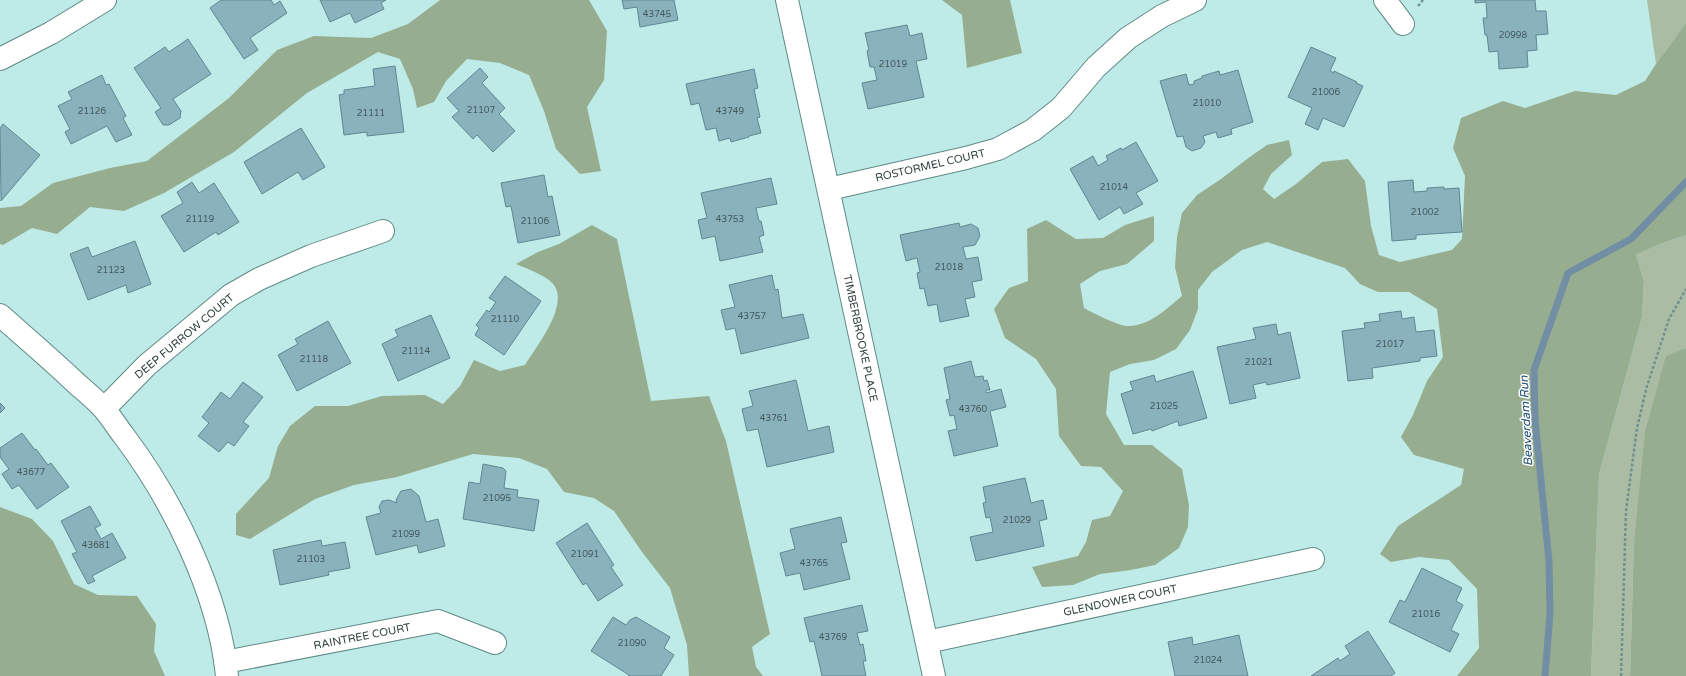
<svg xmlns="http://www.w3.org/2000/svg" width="1686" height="676" font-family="'Varela Round',sans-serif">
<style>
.green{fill:#aabda4}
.forest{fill:#97ad90}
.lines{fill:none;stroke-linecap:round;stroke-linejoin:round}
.stream{stroke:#718ea5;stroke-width:7}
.building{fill:#89b2bd;stroke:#608792}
.minor-casing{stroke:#608a87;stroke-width:24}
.path{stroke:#72908e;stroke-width:2.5;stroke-dasharray:3 2;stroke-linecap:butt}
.minor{stroke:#fff;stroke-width:22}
.labels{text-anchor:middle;stroke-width:3;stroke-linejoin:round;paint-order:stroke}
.number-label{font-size:9px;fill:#425a5c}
.street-label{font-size:11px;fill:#2b3d3b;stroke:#fff}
.water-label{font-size:12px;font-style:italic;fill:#205173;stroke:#fff}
</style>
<rect width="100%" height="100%" fill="#beebe7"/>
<path class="green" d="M1647,0H1686V23L1656,64Z
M1686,235V348L1666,357L1634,543L1630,676H1591L1599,474L1642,317L1644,281L1636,255L1660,244Z"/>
<path class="forest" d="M440,0H589L607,31L604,80L587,107L601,171L580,174L556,149L544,111L529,75L500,63L467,59L446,81L434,102L417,108L413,89L400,59L378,52L307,93L234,152L164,193L124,211L90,207L57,234L32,228L3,245L0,244V208L21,206L53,183L110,168L147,161L229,98L277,50L314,36L371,38L408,24Z
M942,0H1010L1022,53L967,68L962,15Z
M1686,23V235L1660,244L1636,255L1644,281L1642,317L1599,474L1591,676H1457L1479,648L1477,589L1449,560L1419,557L1391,562L1380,554L1398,526L1461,485L1464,469L1414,455L1401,437L1413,415L1427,381L1443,357L1437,309L1409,292H1378L1360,284L1345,268L1267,242L1242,250L1212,272L1198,290V309L1190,330L1176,349L1154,360L1130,364L1110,372L1106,414L1124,445H1152L1182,469L1189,505L1188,527L1179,548L1155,565L1131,570L1100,574L1073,585L1042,587L1032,567L1078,556L1086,542L1092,520L1110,516L1123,491L1101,467L1081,466L1059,436L1056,389L1036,359L1005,338L994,309L1009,288L1028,281L1027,229L1046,220L1076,239L1103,238L1125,225L1154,216V241L1127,264L1100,271L1080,284L1084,308C1093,313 1120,327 1129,326C1151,325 1166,309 1182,296L1175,267L1177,237L1182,213L1197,195L1221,179L1247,159L1267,145L1289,140L1292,155L1271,174L1263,189L1274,199L1296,184L1322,162L1348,159L1365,181L1371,226L1379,255L1400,262L1452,250L1462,239L1465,176L1453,148L1461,118L1503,101L1525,108L1575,91L1616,95L1645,81L1656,64Z
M592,225L617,239L651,401L709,396L726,441L770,634L752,647L756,667L763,676H689L687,645L670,588L642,552L614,511L594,498L564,492L547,469L519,458L473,454L397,477L354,485L315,499L250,539L236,535V514L269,478L278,446L290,426L315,406H348L382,396L425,395L443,404L460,386L474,360L500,371L525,365C536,347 569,306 554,285C548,276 525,268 516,264L538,252L559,244Z
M1686,348V676H1630L1634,543L1645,431L1666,356Z
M0,507L32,519L53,541L74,584L98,595L137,596L156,624L154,651L165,676H0Z"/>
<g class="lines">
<path class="stream" d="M1545,676L1550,613L1549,561L1535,420L1534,370L1568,273L1631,239L1686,182"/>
</g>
<path class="building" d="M221,0H271L274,5L280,1L287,13L250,38L258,50L244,59L210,8Z
M320,0H386L381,3L384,9L355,23L350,13L330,22Z
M622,0H674L678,20L640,27L637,7L624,9Z
M1475,0H1535L1536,11H1546L1548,34L1536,35L1537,50L1527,51L1528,67L1499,69L1498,51L1489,52L1487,35H1485L1483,18H1487L1486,2L1475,3Z
M907,25L910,36L922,33L927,59L916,61L924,97L868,109L862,83L877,80L874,67H870L867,51L869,50L865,33Z
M188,39L211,74L173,99L181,111L180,118L169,125H163L155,112L161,108L134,68L165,47L169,52Z
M1311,47L1336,58L1330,71L1334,73V71L1357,82L1356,83L1363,86L1344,127L1323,118L1318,130L1305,124L1312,108L1288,97Z
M395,66L404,132L367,136V132L344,135L339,95L344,94V90L375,86L373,69Z
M480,68L488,77L482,83L505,108L499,114L515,131L493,152L477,135L473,139L452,117L459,111L447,98Z
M754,69L758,88L754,89L760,117L757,118L761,133L749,136V137L731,142L730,138L719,141L716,128L706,130L699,103L691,105L686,84Z
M1238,70L1253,122L1231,129L1232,134L1218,138L1216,132L1203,136L1205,142L1201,148L1192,151L1186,147L1183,136L1177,137L1160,81L1186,74L1189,85L1194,84V81L1202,78V76L1219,71L1220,75Z
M102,75L106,85L109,84L126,116L123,118L132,135L116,142L107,126L71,144L65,132L70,129L58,106L72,99L68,92Z
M3,124L40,155L1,201L0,128Z
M301,128L325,167L303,180L298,172L262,194L244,162Z
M1136,142L1158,181L1136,193L1143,204L1124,214L1120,207L1099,220L1070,169L1093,156L1098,166L1108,160L1106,156L1121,148L1122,150Z
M544,175L548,197L552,196L560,235L518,243L511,206L506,207L501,183Z
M771,178L777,204L756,208L759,221H761L764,235L759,237L763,252L720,261L715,236L702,239L698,220L707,218L701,193Z
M1413,180L1414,192L1427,191V188L1444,187V189L1459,188L1462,232L1416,235V239L1392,241L1388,182Z
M192,182L199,193L214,183L239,222L218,235L216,232L184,252L161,216L183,203L177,192Z
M959,223L960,227L971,224L978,228L980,236L975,245L963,247L966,259L978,257L982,280L972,282L975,297L965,299L969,316L940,322L937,304L928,306L924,288L920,289L917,273L920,272L917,258L906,261L900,235Z
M135,241L151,284L128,293L126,285L88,300L70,254L88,247L92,257Z
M772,275L775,290L778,289L782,318L803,314L809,338L741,354L735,328L726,330L721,310L735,307L729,285Z
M505,276L541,301L504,355L475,335L479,328L476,325L487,310L489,312L496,302L489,298Z
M1401,311L1402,319L1414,317L1416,332L1434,330L1437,356L1420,358V361L1372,368L1373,378L1348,381L1342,331L1365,328L1364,323L1380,321L1379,314Z
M431,315L450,358L398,381L382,344L398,336L395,330Z
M328,321L351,363L297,391L278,355L298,344L295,339Z
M1276,324L1278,335L1290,332L1300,378L1267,385L1266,382L1253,385L1256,398L1230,404L1217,347L1256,339L1253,328Z
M971,361L975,377L983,376L984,381L987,380L990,390H986V393L1001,389L1006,407L990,411L998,446L954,456L948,431L957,429L954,415L950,416L946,400L950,399L944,368Z
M1193,371L1207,418L1179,426L1178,421L1152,431L1151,429L1133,434L1121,394L1133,390L1130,382L1154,375L1156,382Z
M796,380L808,431L829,426L834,452L767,467L758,429L747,431L742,409L753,406L749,391Z
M243,382L263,397L243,422L249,426L234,446L228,442L219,452L198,436L209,423L202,417L221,392L230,399Z
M0,403L5,408L0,413Z
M22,433L35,450L36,449L48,465L51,463L69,487L37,509L19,485L12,489L2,474L9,469L0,457V448Z
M483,464L503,468L506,471L504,488L518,490L517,497L539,500L534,531L463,519L469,482L480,484Z
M1025,478L1031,503L1043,500L1047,519L1039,521L1044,546L976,561L970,537L993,532L990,517L986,518L983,503L986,502L983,487Z
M411,489L419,496L426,522L438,519L445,546L419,553L417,545L376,555L366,517L381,513L379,507L382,501L389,500L397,503L396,500L401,491Z
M90,506L101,525L95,528L101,539L112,533L126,558L92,576L95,581L88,584L72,554L77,552L61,521Z
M841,517L847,542L841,543L850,579L804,590L800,573L786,576L780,553L795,549L790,529Z
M587,523L614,565L611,567L623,585L598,601L586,583L583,585L556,543Z
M321,540L322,546L345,542L350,568L328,572L329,575L280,585L273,550Z
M1422,568L1462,588L1456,601L1463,605L1451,630L1459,634L1450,652L1389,622L1400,600L1405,602Z
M862,605L868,631L857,633L860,645L863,644L866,661H863L866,676H822L814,641L810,642L804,618Z
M613,617L626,625L630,620L636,617L670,637L664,648L674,655L661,676H628L629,675L591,651Z
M1368,631L1395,673L1391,676H1311L1338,658L1340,661L1350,654L1345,646Z
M1239,635L1248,676H1175L1168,642L1192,637L1193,645Z"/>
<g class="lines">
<g class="minor-casing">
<path id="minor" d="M787,0L934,676
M1385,0L1403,24
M0,59L51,33L105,0
M829,189L966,158L998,149L1033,130L1061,108L1096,67L1128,38L1162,16L1195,0
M0,315C26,338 52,360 77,384C86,392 96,400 104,409C111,417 117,427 124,436C173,501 219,594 227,676
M104,409L147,365L231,295L259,279L311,256L383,231
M927,642L1313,559
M225,662L438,621L495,643"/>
</g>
<path class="path" d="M1418,6L1423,0
M1621,676L1626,511L1637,428L1647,386L1669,319L1686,289"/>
<use href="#minor" class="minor"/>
</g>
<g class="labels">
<g class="number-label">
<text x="657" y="17">43745</text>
<text x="1513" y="38">20998</text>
<text x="893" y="67">21019</text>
<text x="1326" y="95">21006</text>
<text x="1207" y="106">21010</text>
<text x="481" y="113">21107</text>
<text x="92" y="114">21126</text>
<text x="730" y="114">43749</text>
<text x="371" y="116">21111</text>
<text x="1114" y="190">21014</text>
<text x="1425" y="215">21002</text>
<text x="200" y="222">21119</text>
<text x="730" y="222">43753</text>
<text x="535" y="224">21106</text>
<text x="949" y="270">21018</text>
<text x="111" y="273">21123</text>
<text x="752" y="319">43757</text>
<text x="505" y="322">21110</text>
<text x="1390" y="347">21017</text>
<text x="416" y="354">21114</text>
<text x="314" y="362">21118</text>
<text x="1259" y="365">21021</text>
<text x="1164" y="409">21025</text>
<text x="973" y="412">43760</text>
<text x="774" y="421">43761</text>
<text x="31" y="475">43677</text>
<text x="497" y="501">21095</text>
<text x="1017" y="523">21029</text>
<text x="406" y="537">21099</text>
<text x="96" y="548">43681</text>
<text x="585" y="557">21091</text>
<text x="311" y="562">21103</text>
<text x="814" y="566">43765</text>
<text x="1426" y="617">21016</text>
<text x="833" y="640">43769</text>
<text x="632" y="646">21090</text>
<text x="1208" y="663">21024</text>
</g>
<g class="street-label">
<text transform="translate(930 165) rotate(-13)" y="4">ROSTORMEL COURT</text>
<text transform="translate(184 336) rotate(-40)" y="4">DEEP FURROW COURT</text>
<text transform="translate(861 338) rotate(78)" y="4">TIMBERBROOKE PLACE</text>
<text transform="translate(1120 600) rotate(-12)" y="4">GLENDOWER COURT</text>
<text transform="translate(362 636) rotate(-11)" y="4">RAINTREE COURT</text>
</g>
<g class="water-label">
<text transform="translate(1526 421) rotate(-93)" y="4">Beaverdam Run</text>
</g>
</g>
</svg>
